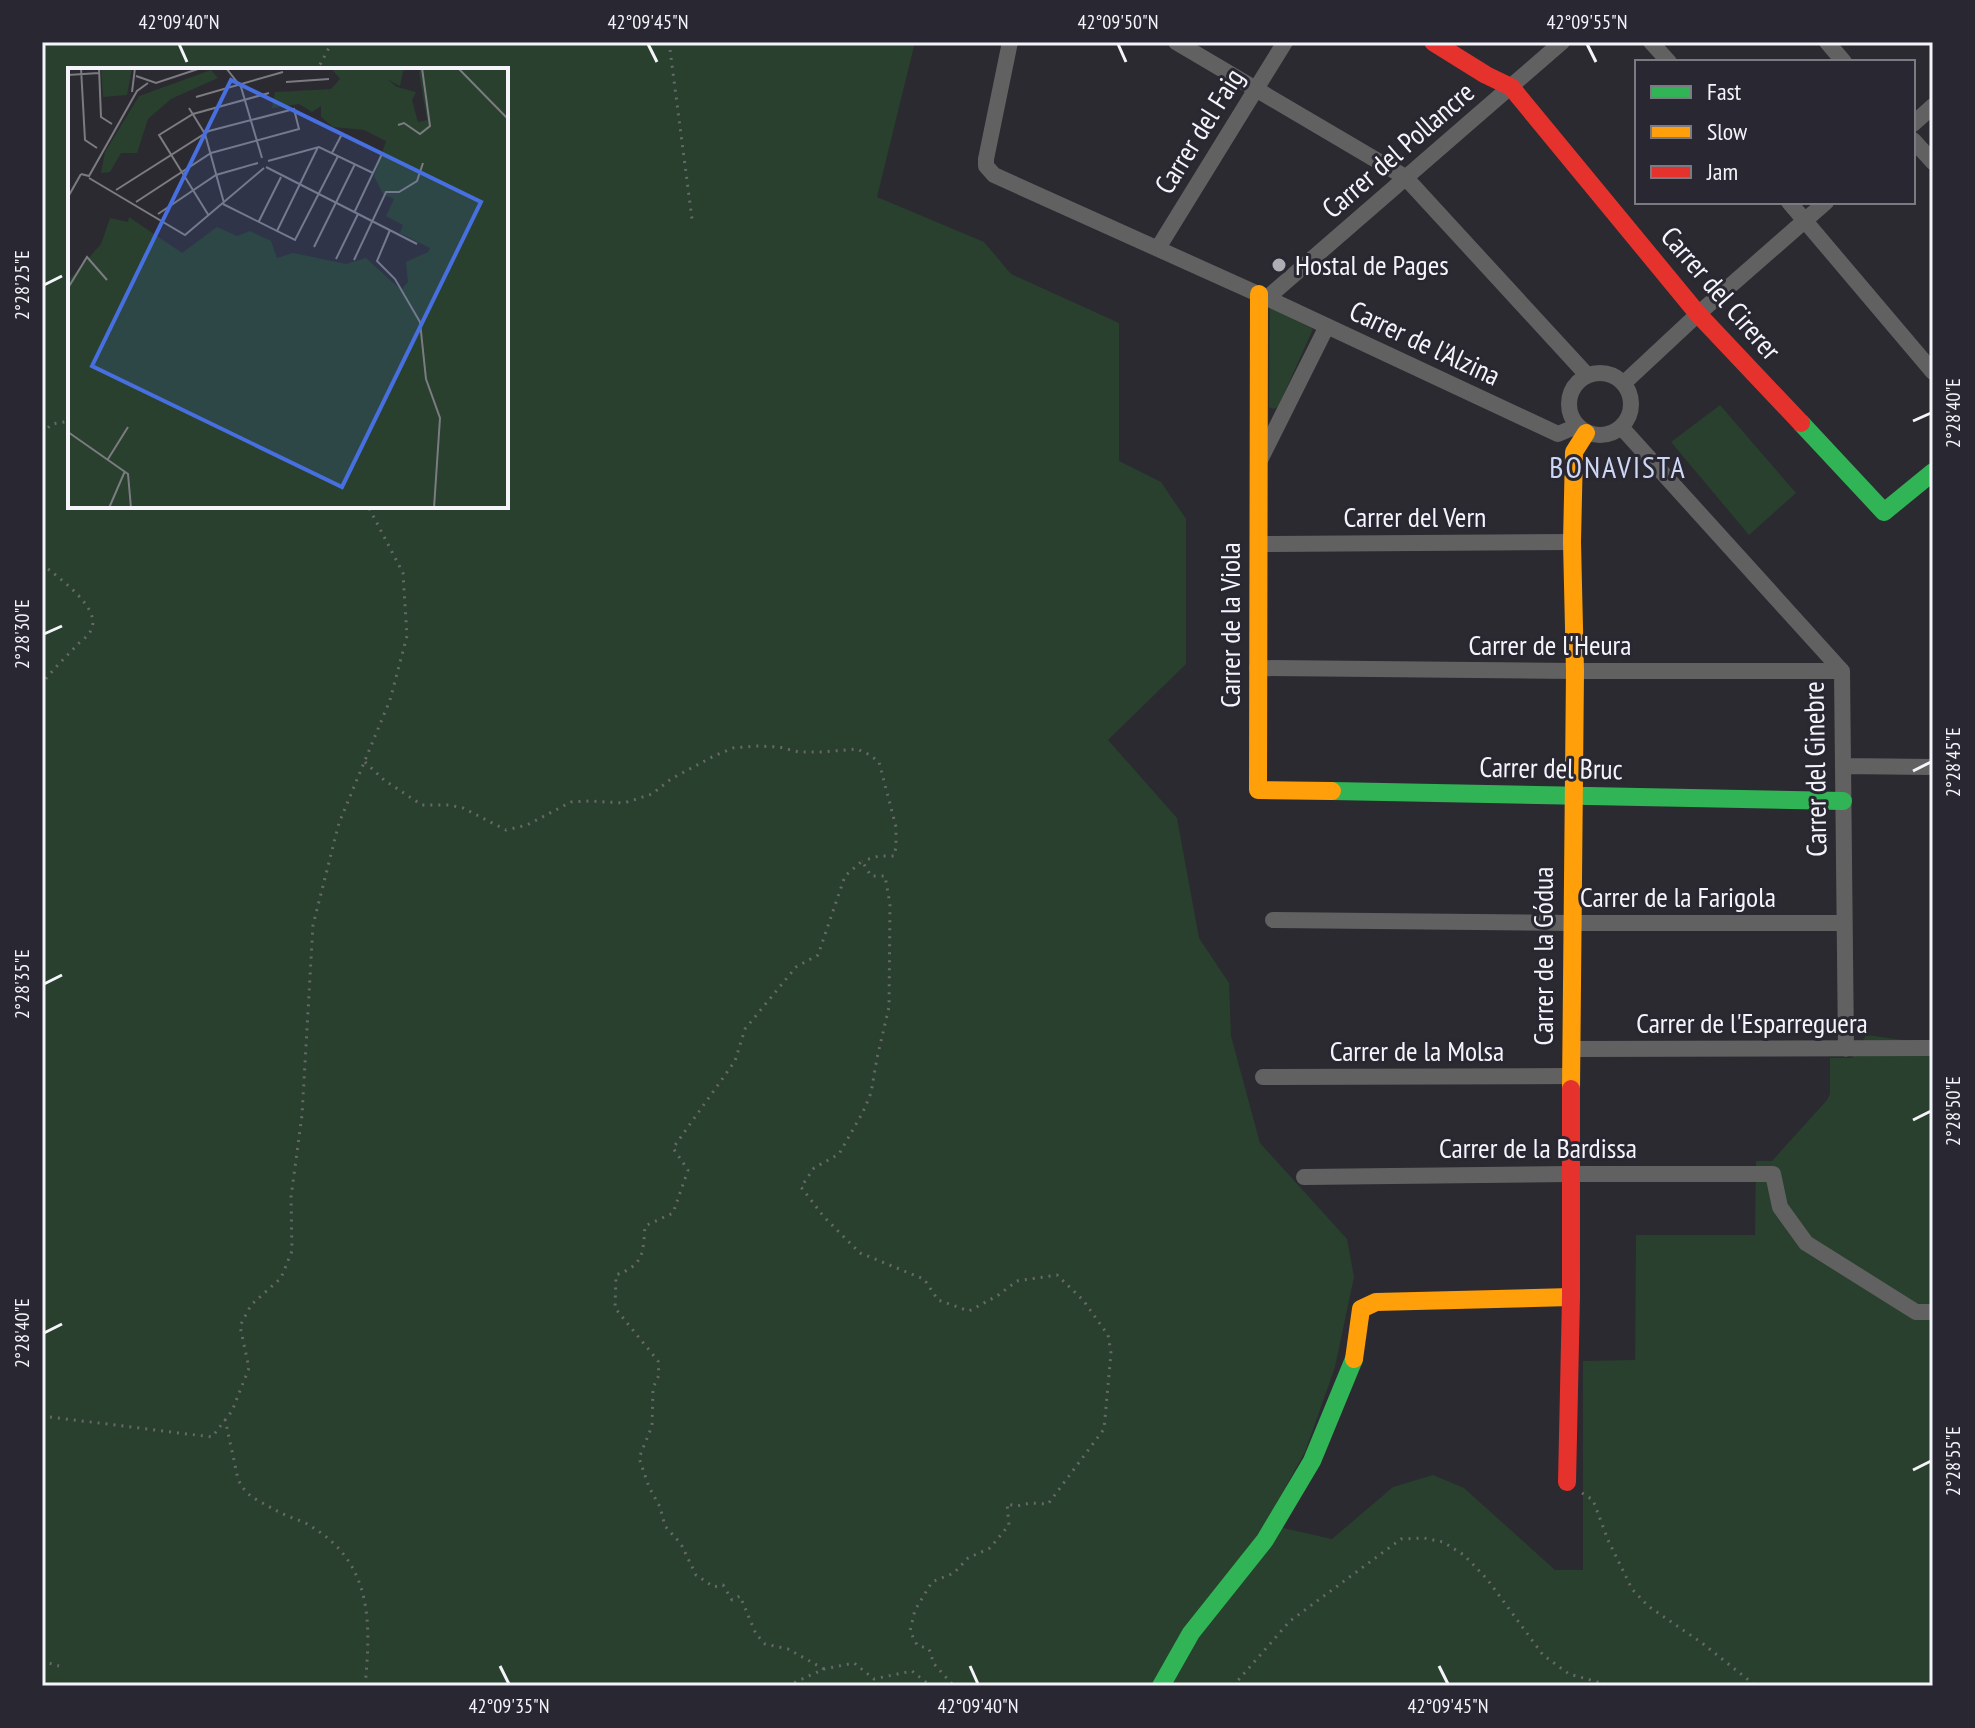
<svg xmlns="http://www.w3.org/2000/svg" width="1975" height="1728" font-family="'PT Sans Narrow',sans-serif">
<style>
.green{fill:#28402d;fill-rule:evenodd}
.lines{fill:none;stroke-linecap:round;stroke-linejoin:round}
.path{stroke:#686869;stroke-width:3;stroke-dasharray:2 6;stroke-linecap:butt}
.street{stroke:#626162;stroke-width:16}
.fast{stroke:#30b455;stroke-width:18}
.slow{stroke:#ff9f0a;stroke-width:18}
.jam{stroke:#e5322d;stroke-width:18}
.ticks{fill:none;stroke:#f4f4fa;stroke-width:3}
.poi-dot{fill:#aeadb3;stroke:#292832;stroke-width:3}
.labels{text-anchor:middle;stroke-width:6;stroke-linejoin:round;paint-order:stroke}
.street-label{font-size:28px;fill:#f4f4fa;stroke:#292832}
.poi-label{font-size:28px;fill:#f4f4fa;stroke:#292832;text-anchor:start}
.neighbourhood-label{font-size:30px;letter-spacing:2px;fill:#ced7f3;stroke:#292832}
.inset-road{fill:none;stroke:#7b7b81;stroke-width:2}
.view{fill:#486fdf;fill-opacity:0.15;stroke:#486fdf;stroke-width:4}
.inset-edge{fill:none;stroke:#f4f4fa;stroke-width:4}
.neatline{fill:none;stroke:#f4f4fa;stroke-width:3}
.ticks-label{font-size:20px;text-anchor:middle;fill:#f4f4fa}
</style>
<rect width="100%" height="100%" fill="#2b2a30"/>
<path class="green" d="M42,42H915L877,197L984,242L1011,274L1119,323V461L1161,482L1186,519V664L1108,740L1177,818L1199,938L1229,983L1231,1036L1260,1143L1347,1239L1354,1277L1335,1367L1305,1452L1265,1524L1332,1539L1393,1487L1433,1475L1464,1488L1555,1570H1583V1361L1635,1360L1636,1235H1755L1756,1161H1772L1827,1100L1830,1094V1058H1852L1866,1035L1925,1043H1933V1686H42ZM70,70H506V506H70Z
M1270,307L1313,329L1278,407L1273,409L1269,407Z
M1720,405L1796,493L1749,535L1671,442Z"/>
<g class="lines">
<path class="path" d="M669,42L692,219
M314,70L321,63L332,42
M42,433L52,424L70,421
M42,564C57,577 105,609 90,632C87,637 81,641 77,645C65,658 52,670 42,684
M365,762L384,780L422,805H449L463,808L506,830L527,825L571,802L589,801L624,803L652,794L671,779L714,756L733,748L756,746L779,747L799,752H822L857,749L870,755L879,762L896,827V847L894,856H879L862,861
M42,1416L212,1437L232,1411L249,1368L240,1326L251,1305L281,1278L292,1251L291,1197L302,1115L313,925L339,823L390,700L407,636L403,573L368,506
M225,1419L238,1479C242,1488 247,1494 257,1500C268,1506 278,1512 290,1517C297,1520 306,1522 312,1527C373,1564 371,1624 365,1686
M1582,1493L1593,1500L1608,1540L1632,1589L1648,1606L1702,1643L1756,1686
M42,1661L59,1666
M824,1669L788,1649L765,1644L756,1634L740,1596L732,1600L723,1585L714,1587L696,1575L681,1544L665,1526L660,1507L649,1487L639,1458L652,1426L653,1388L659,1375L658,1361L615,1308L616,1275C644,1265 643,1253 645,1226L673,1213L688,1170L673,1148L735,1061L745,1029L796,967L818,955L845,876L862,861L871,876H885L890,904L889,1007L877,1058L871,1093L863,1112L839,1154L814,1168L801,1187L824,1217L860,1253L924,1279L938,1300L969,1311L997,1296L1017,1281L1057,1275L1083,1300L1108,1335L1111,1353L1104,1429L1048,1504L1030,1503L1017,1506L1007,1504L1009,1525L990,1548L968,1558L954,1573L932,1582L915,1610L910,1631L917,1645L929,1649L934,1664L953,1685L968,1686
M787,1686L824,1669L854,1663L874,1679L912,1671L931,1686
M1233,1686L1290,1621L1401,1539L1424,1538L1443,1542L1464,1555L1487,1579L1543,1655L1569,1674L1612,1686"/>
<path class="street" d="M1010,42L986,159V166L994,175L1267,298L1558,434L1577,426
M1176,42L1405,177L1587,375
M1651,42L1669,62
M1827,42L1844,62
M1913,124L1933,106
M1913,140L1933,162
M1789,202L1933,372
M1158,248L1285,42
M1267,298L1562,42
M1569 404a31 31 0 1 1 62 0a31 31 0 1 1-62 0Z
M1624,383L1698,314L1826,202
M1622,428L1842,671L1846,1049
M1260,460L1327,326
M1258,544L1572,542
M1257,668L1575,671H1842
M1843,766L1933,767
M1273,920L1572,923H1844
M1571,1049L1933,1048
M1263,1077L1571,1076
M1304,1177L1571,1174H1773L1780,1207L1806,1243L1916,1312H1933"/>
<path class="fast" d="M1801,423L1884,512L1933,472
M1332,791L1843,801
M1161,1686L1191,1633L1265,1540L1312,1461L1354,1359"/>
<path class="slow" d="M1259,294L1258,790L1332,791
M1571,1089L1575,671L1572,542L1574,452L1586,433
M1354,1359L1361,1309L1376,1302L1571,1297"/>
<path class="jam" d="M1433,42L1486,75L1511,87L1698,314L1801,423
M1567,1482L1571,1297V1089"/>
</g>
<path class="ticks" d="M179,44L187,62M648,44L657,62M1118,44L1126,62M1587,44L1596,62M44,285L62,276M1913,421L1931,413M44,634L62,626M1913,771L1931,762M44,984L62,975M1913,1120L1931,1111M44,1333L62,1324M1913,1470L1931,1461M500,1666L509,1684M970,1666L978,1684M1439,1666L1448,1684"/>
<circle class="poi-dot" cx="1279" cy="265" r="8"/>
<g class="labels">
<g class="street-label">
<text transform="translate(1199 131) rotate(-58)" y="10">Carrer del Faig</text>
<text transform="translate(1398 150) rotate(-41)" y="10">Carrer del Pollancre</text>
<text transform="translate(1721 293) rotate(49)" y="10">Carrer del Cirerer</text>
<text transform="translate(1425 343) rotate(25)" y="10">Carrer de l'Alzina</text>
<text x="1415" y="527">Carrer del Vern</text>
<text transform="translate(1230 625) rotate(-90)" y="10">Carrer de la Viola</text>
<text x="1550" y="655">Carrer de l'Heura</text>
<text transform="translate(1551 768) rotate(1)" y="10">Carrer del Bruc</text>
<text transform="translate(1815 769) rotate(-91)" y="10">Carrer del Ginebre</text>
<text x="1678" y="907">Carrer de la Farigola</text>
<text transform="translate(1543 956) rotate(-90)" y="10">Carrer de la Gódua</text>
<text x="1752" y="1033">Carrer de l'Esparreguera</text>
<text x="1417" y="1061">Carrer de la Molsa</text>
<text x="1538" y="1158">Carrer de la Bardissa</text>
</g>
<g class="poi-label">
<text x="1295" y="275">Hostal de Pages</text>
</g>
<g class="neighbourhood-label">
<text x="1618" y="478">BONAVISTA</text>
</g>
</g>
<g transform="translate(68 68)">
<rect width="440" height="440" fill="#2b2a30"/>
<path d="M33,0H64L59,27L35,29ZM263,0H341L335,3L332,18L319,11L329,19L348,24L344,32L350,54L359,52L351,4L354,0H440V440H0V213L33,176L42,150L60,154L61,149L114,185L149,159L169,168L182,163L203,173L209,190L225,185L278,196L298,190L333,222L340,214L338,194L360,184L362,180L332,165L335,157L318,148L326,131L315,126L306,108L318,73L296,62L265,59L253,49V38L244,44L231,36L204,40L207,24L263,21L272,11ZM143,2L150,10L103,31L80,51L69,85H53L42,104L33,105L37,84L71,28Z" fill="#28402d"/>
<path class="inset-road" d="M13,0L17,72L29,80M31,0L33,49L44,56M158,0L173,19L194,90M390,0L440,51M0,7L31,5M68,8L88,15L133,0M218,14L261,11M64,24L67,0M128,29L215,4M121,40L137,66L156,135M330,57L336,55L352,66L362,58L354,0M264,85L274,66L314,86L286,145M200,93L251,79L305,105M198,99L349,176M13,106L21,108L69,23L80,15M21,110L117,167L196,100M48,122L141,63L226,41L228,49M0,129L13,106M68,134L143,85L231,61L228,49M155,136L227,172L270,88M90,146L148,107L190,95M141,148L91,67L125,46L201,25M191,153L213,109M322,162L309,193L327,211L352,254L358,311L372,350L366,440M209,163L250,79M246,179L287,96M268,191L290,146M286,192L318,124H331L349,113L355,95M0,220L19,189L39,212M0,364L60,406L63,440M40,391L60,359M41,440L57,403"/>
<path class="view" d="M163,12L413,134L274,419L24,298Z"/>
<rect width="440" height="440" class="inset-edge"/>
</g>
<rect width="1975" height="1728" fill="none" stroke="#292832" stroke-width="88"/>
<rect x="1635" y="60" width="280" height="144" fill="#292832" stroke="#7a7a82" stroke-width="2"/>
<rect x="1651" y="86" width="40" height="12" fill="#30b455" stroke="#7a7a82" stroke-width="2"/>
<text x="1707" y="100" font-size="24" fill="#f4f4fa">Fast</text>
<rect x="1651" y="126" width="40" height="12" fill="#ff9f0a" stroke="#7a7a82" stroke-width="2"/>
<text x="1707" y="140" font-size="24" fill="#f4f4fa">Slow</text>
<rect x="1651" y="166" width="40" height="12" fill="#e5322d" stroke="#7a7a82" stroke-width="2"/>
<text x="1707" y="180" font-size="24" fill="#f4f4fa">Jam</text>
<rect x="44" y="44" width="1887" height="1640" class="neatline"/>
<g class="ticks-label">
<text x="179" y="29">42°09'40"N</text>
<text x="648" y="29">42°09'45"N</text>
<text x="1118" y="29">42°09'50"N</text>
<text x="1587" y="29">42°09'55"N</text>
<text transform="translate(22 285) rotate(-90)" y="7">2°28'25"E</text>
<text transform="translate(1953 413) rotate(-90)" y="7">2°28'40"E</text>
<text transform="translate(22 634) rotate(-90)" y="7">2°28'30"E</text>
<text transform="translate(1953 762) rotate(-90)" y="7">2°28'45"E</text>
<text transform="translate(22 984) rotate(-90)" y="7">2°28'35"E</text>
<text transform="translate(1953 1111) rotate(-90)" y="7">2°28'50"E</text>
<text transform="translate(22 1333) rotate(-90)" y="7">2°28'40"E</text>
<text transform="translate(1953 1461) rotate(-90)" y="7">2°28'55"E</text>
<text x="509" y="1713">42°09'35"N</text>
<text x="978" y="1713">42°09'40"N</text>
<text x="1448" y="1713">42°09'45"N</text>
</g>
</svg>
